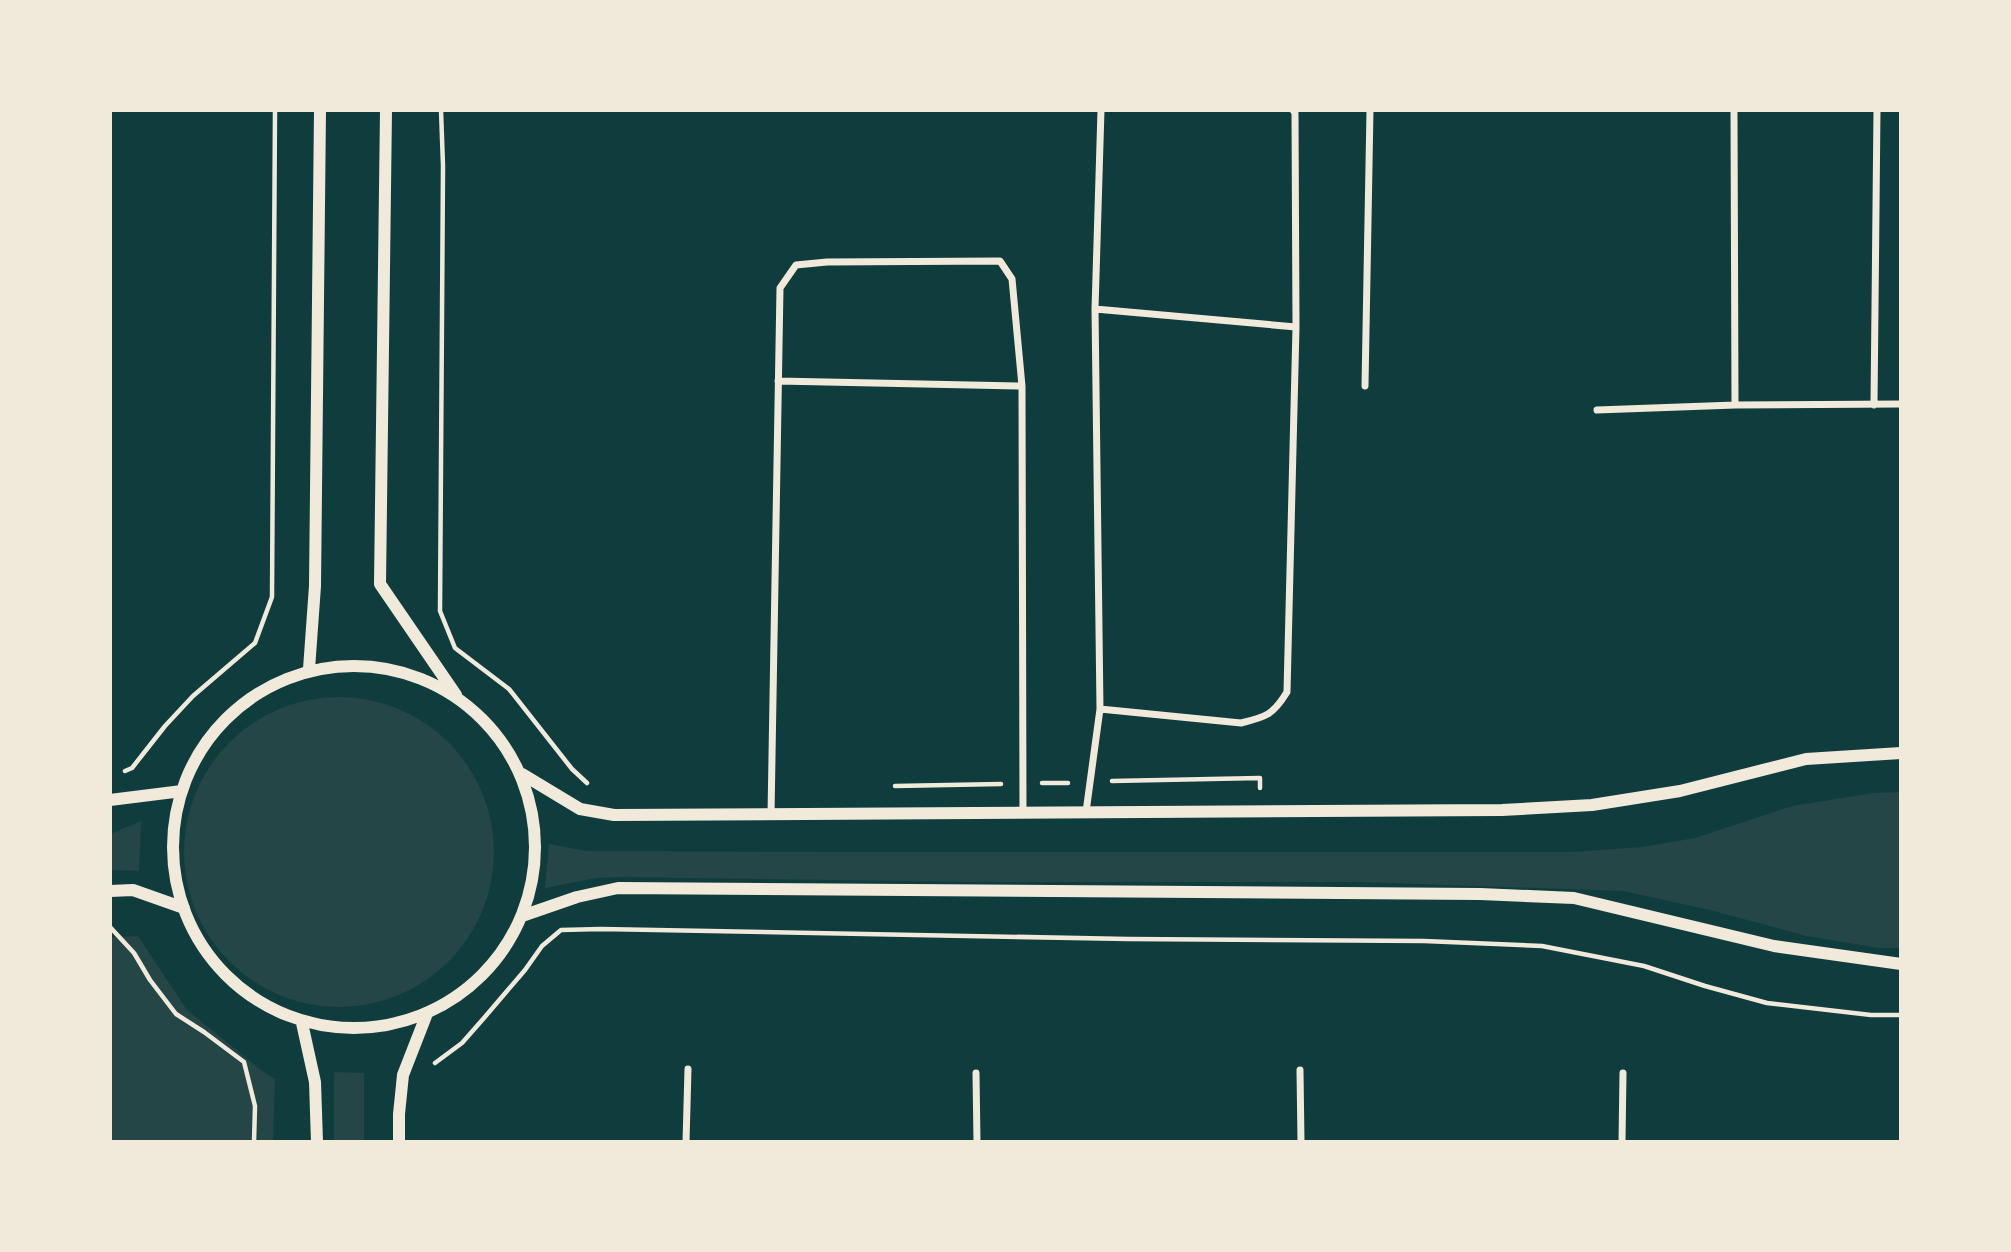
<svg xmlns="http://www.w3.org/2000/svg" width="2011" height="1252" font-family="'Public Sans',sans-serif">
<style>
.green{fill:#244646}
.lines{fill:none;stroke-linecap:round;stroke-linejoin:round}
.path{stroke:#f1e9da;stroke-width:4.5}
.minor{stroke:#f1e9da;stroke-width:7}
.tertiary{stroke:#f1e9da;stroke-width:12}
</style>
<rect width="100%" height="100%" fill="#0f3d3e"/>
<path class="green" d="M184 852a155 155 0 1 1 310 0a155 155 0 1 1-310 0Z
M1901,792V948H1879L1807,936L1710,910L1624,891L1361,882H975L624,877L596,878L545,888L549,844L587,851L826,852H1572L1642,847L1695,838L1792,806L1874,793Z
M141,821L139,871L110,870V834Z
M138,936L187,1010L262,1071L275,1079L273,1142H110V937Z
M334,1072L364,1073V1142H334Z"/>
<g class="lines">
<path class="path" d="M441,110L443,166L440,611L455,648L509,689L572,769L587,783
M125,771L132,768L165,726L193,696L255,643L272,597L275,110
M1112,781L1260,778V788
M1042,783H1068
M895,786L1001,784
M110,927L134,953L150,980L176,1014L204,1032L244,1062L255,1106L254,1142
M435,1063L462,1043L484,1018L525,970L542,946L561,930L601,929L1128,939L1424,941L1542,946L1644,966L1705,986L1767,1003L1871,1015H1901"/>
<path class="minor" d="M1734,110L1735,405
M1095,309L1296,327
M778,381L1022,386L1023,813
M1365,386L1370,110
M1874,405L1877,110
M1597,410L1735,405L1901,404
M1100,709L1241,723C1266,717 1273,715 1287,692L1296,327L1295,113L1293,110
M1086,812L1100,709L1095,309L1101,110
M771,815L780,288L796,265L827,262L1000,261L1012,279L1022,386
M1300,1070L1301,1142
M976,1073L977,1142
M686,1142L688,1069
M1622,1142L1623,1073"/>
<path class="tertiary" d="M386,110L380,584L456,695
M173 847a181 181 0 1 1 362 0a181 181 0 1 1-362 0Z
M309,669L315,586L320,110
M522,774L580,809L614,815L1502,810L1592,805L1680,791L1806,759L1901,753
M110,800L182,791
M110,891L133,890L184,908
M522,916L577,897L618,888L1480,894L1574,898L1774,946L1901,964
M302,1023L315,1082L317,1142
M399,1142V1114L403,1075L426,1016"/>
</g>
<rect width="2011" height="1252" fill="none" stroke="#f1e9da" stroke-width="224"/>
</svg>
